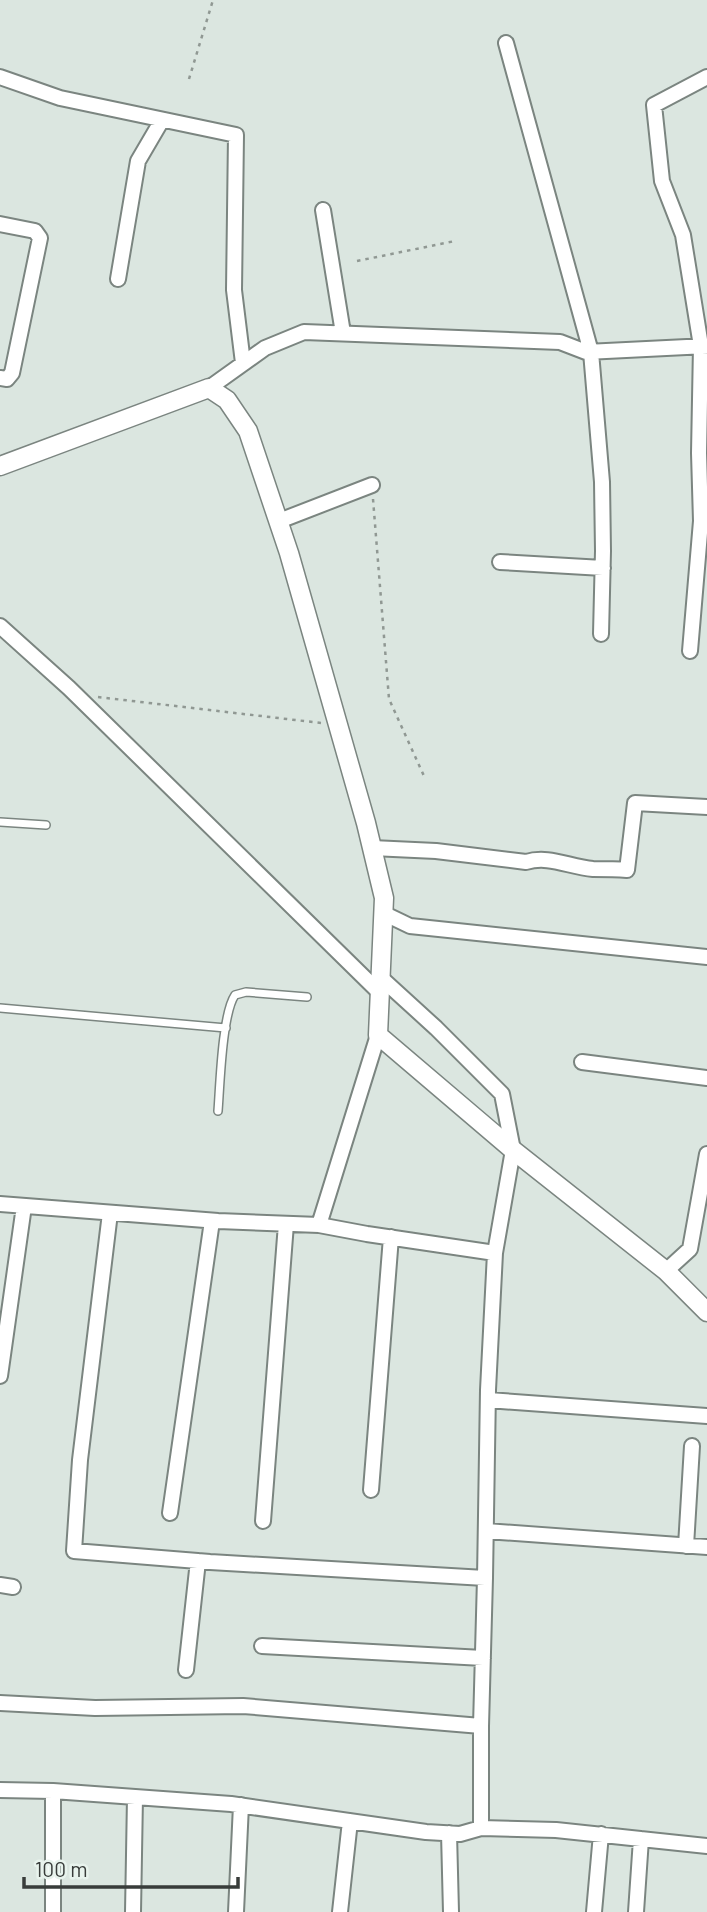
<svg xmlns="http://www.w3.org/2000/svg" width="707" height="1912" font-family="Barlow,sans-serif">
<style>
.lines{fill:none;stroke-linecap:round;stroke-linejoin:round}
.service-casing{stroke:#7b8580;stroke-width:10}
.minor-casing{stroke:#7b8580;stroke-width:18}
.tertiary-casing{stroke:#7b8580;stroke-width:21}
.path{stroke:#909893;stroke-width:2.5;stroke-dasharray:3.5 5;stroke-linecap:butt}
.service{stroke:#fff;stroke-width:7}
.minor{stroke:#fff;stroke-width:14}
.tertiary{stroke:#fff;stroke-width:18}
</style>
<rect width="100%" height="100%" fill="#dbe6e0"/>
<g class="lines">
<g class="service-casing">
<path id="service" d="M0,822L46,825
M0,1008L226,1028
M218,1111C220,1086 222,1014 235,995L246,992L307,997"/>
</g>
<g class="minor-casing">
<path id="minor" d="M506,43L591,352L602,482L603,551L601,634
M0,77L60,98L236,135L234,290L243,363
M323,210L343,333
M0,224L35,231L40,238L12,373L7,379L0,378
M118,279L138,161L162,120
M209,388L265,348L304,332L560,342L586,352L707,346
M279,521L372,485
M500,562L603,568
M0,626L69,688L380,993
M690,651L701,521L699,453L701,346L683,235L662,181L654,105L707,77
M372,848L436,851L526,862C549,855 569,867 593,869C604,869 615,869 627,870L635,803L707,807
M383,913L410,926L707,957
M380,977L436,1028L502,1094L513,1150L495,1253L488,1390L485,1578L481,1726V1828
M582,1062L707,1078
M0,1204L218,1221L319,1225L367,1234L495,1253
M110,1213L80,1460L74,1551L210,1562L485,1578
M319,1225L378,1035
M666,1271L690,1249L707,1154
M0,1376L24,1206
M488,1400L707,1416
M371,1490L391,1237
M170,1513L212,1221
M263,1521L286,1224
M486,1531L707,1547
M686,1546L692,1446
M0,1585L13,1587
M262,1646L483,1658
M186,1670L198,1561
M0,1703L95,1708L243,1706L481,1726
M0,1790L53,1791L231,1804L426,1832L460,1834L481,1828L556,1830L707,1846
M53,1791V1912
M449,1833L451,1912
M133,1912L135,1797
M236,1912L241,1805
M340,1912L350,1821
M594,1912L601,1834
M636,1912L641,1839"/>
</g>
<g class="tertiary-casing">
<path id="tertiary" d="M0,466L209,388L227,400L248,431L289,553L366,823L384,898L378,1035L513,1150L666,1271L707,1312"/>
</g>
<path class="path" d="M189,79L213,0
M357,261L455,241
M373,499L389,699L424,776
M98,697L321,723"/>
<use href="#service" class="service"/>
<use href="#minor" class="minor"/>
<use href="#tertiary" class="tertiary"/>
</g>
<path d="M24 1877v10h214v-10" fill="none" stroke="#383c3a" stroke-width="3.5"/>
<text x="35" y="1877" font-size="21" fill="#383c3a" stroke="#e8f3ed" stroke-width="5" paint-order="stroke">100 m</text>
</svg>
